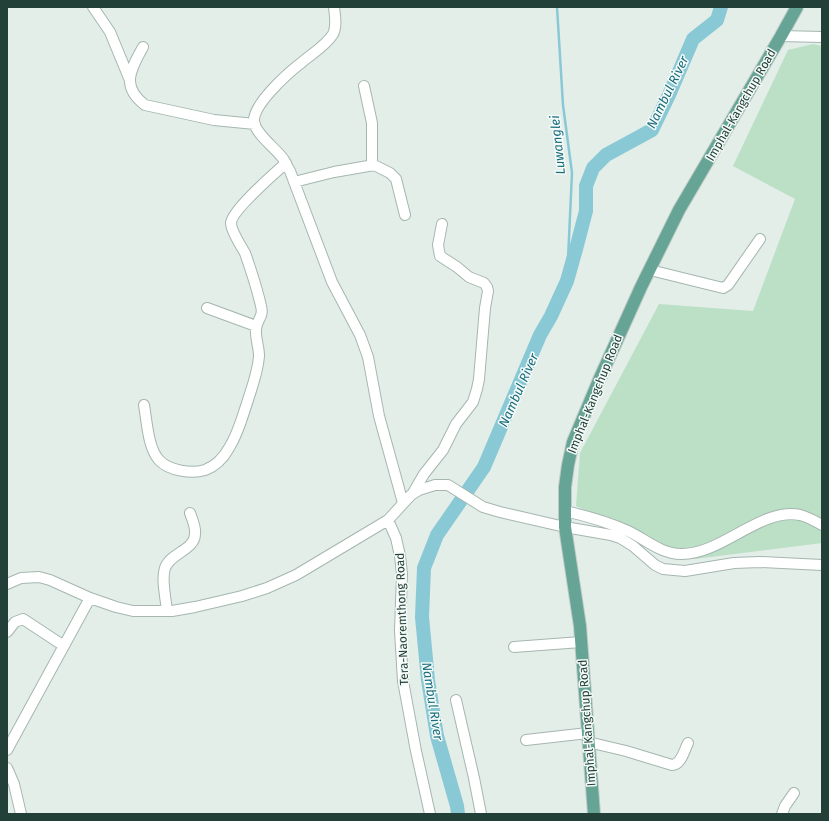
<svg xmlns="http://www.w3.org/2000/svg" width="829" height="821" font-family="'Fira Sans',sans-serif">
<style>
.green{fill:#bbe0c6}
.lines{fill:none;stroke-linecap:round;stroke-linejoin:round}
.stream{stroke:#89c8d5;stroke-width:2.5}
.river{stroke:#89c8d5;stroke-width:14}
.minor-casing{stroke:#a5b6b0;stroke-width:12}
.major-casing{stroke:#c1cac7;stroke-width:14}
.minor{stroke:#fff;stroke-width:10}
.major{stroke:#66a595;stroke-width:12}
.labels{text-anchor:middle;stroke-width:3;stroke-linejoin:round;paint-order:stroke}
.street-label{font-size:12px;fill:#224038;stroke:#f4faf7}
.water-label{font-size:13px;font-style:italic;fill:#196d7f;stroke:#f4faf7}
</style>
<rect width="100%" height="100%" fill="#e3eee9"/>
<path class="green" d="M813,44L822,46V543L695,559L576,506L580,453L659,304L753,311L795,199L733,166L788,50Z"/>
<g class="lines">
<path class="stream" d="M557,7L563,105L572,173L567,281"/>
<path class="river" d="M458,814L457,806L437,736L428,680L422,617L424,568L437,535L484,467L540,335L551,316L567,281L576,249L586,211V186L593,168L606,155L652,130L669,95L693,39L717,20L721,7"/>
<g class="minor-casing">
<path id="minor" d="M93,7L110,32L129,78
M334,7C335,16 337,26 333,34C326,46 311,54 301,63C288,73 252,105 254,122C256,135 277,149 284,160C286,164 288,168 290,171L332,282L360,335L368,357L379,416L403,503
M781,36L822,37
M143,47C131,69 120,86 145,105L214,120L255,124
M364,86L372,123V165
M294,182L334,172L374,165L390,173L396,179L405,215
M650,270L723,288L728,285L760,239
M207,308L256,326
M144,405C147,422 148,448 159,460C169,471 192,474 205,470C216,466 224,457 229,448C238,434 242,418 247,403C252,387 258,372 259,356C259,346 255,338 256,329C257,319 264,317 261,306C257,288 251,270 245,253C241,246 231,231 231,223C232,210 275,173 286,163
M413,493L424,474L443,450L456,424L473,402L477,389L479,379L485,308L488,291L487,287L484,283L469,277L457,267L440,256L438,245L442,224
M565,511C587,516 608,522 628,531C645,539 661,554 681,554C721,555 761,507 800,515C808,517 815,521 822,525
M388,520L396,538L400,556L402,574L400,631L403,681L416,751L430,814
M7,584L21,578L39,577L50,580L90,598L116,607L133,611H172L195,607L242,596L267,588L296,575L388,520L411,495L419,490L435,485H448L483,507L500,512L565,527L611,535L620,538L633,546L655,565L663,569L685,571L734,563L760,562L822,565
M167,611C166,599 161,579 165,568C170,553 195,550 195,534C196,527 192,519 190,513
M7,632L15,622L23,619L64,646
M514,647L581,642
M456,700L474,778L481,814
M526,740L588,733
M588,742L626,751L672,765C681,765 684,751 688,743
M7,750L90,598
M7,768L14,784L21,814
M782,814L785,806L794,793"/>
</g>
<g class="major-casing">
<path id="major" d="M594,814L580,626L565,527V487L568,465L573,442L599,380L641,287L679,210L781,36L797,7"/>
</g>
<use href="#minor" class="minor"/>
<use href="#major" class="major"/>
</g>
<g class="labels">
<g class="street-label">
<text transform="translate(741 105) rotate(-60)" y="4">Imphal-Kangchup Road</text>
<text transform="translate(595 394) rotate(-68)" y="4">Imphal-Kangchup Road</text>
<text transform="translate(402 619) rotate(-92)" y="4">Tera-Naoremthong Road</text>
<text transform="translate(587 723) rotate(-94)" y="4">Imphal-Kangchup Road</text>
</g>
<g class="water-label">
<text transform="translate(667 92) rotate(-64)" y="5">Nambul River</text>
<text transform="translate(557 145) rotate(-96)" y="5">Luwanglei</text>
<text transform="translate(518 390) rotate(-66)" y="5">Nambul River</text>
<text transform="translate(433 701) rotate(81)" y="5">Nambul River</text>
</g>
</g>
<rect width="829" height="821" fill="none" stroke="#224038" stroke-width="16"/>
</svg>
